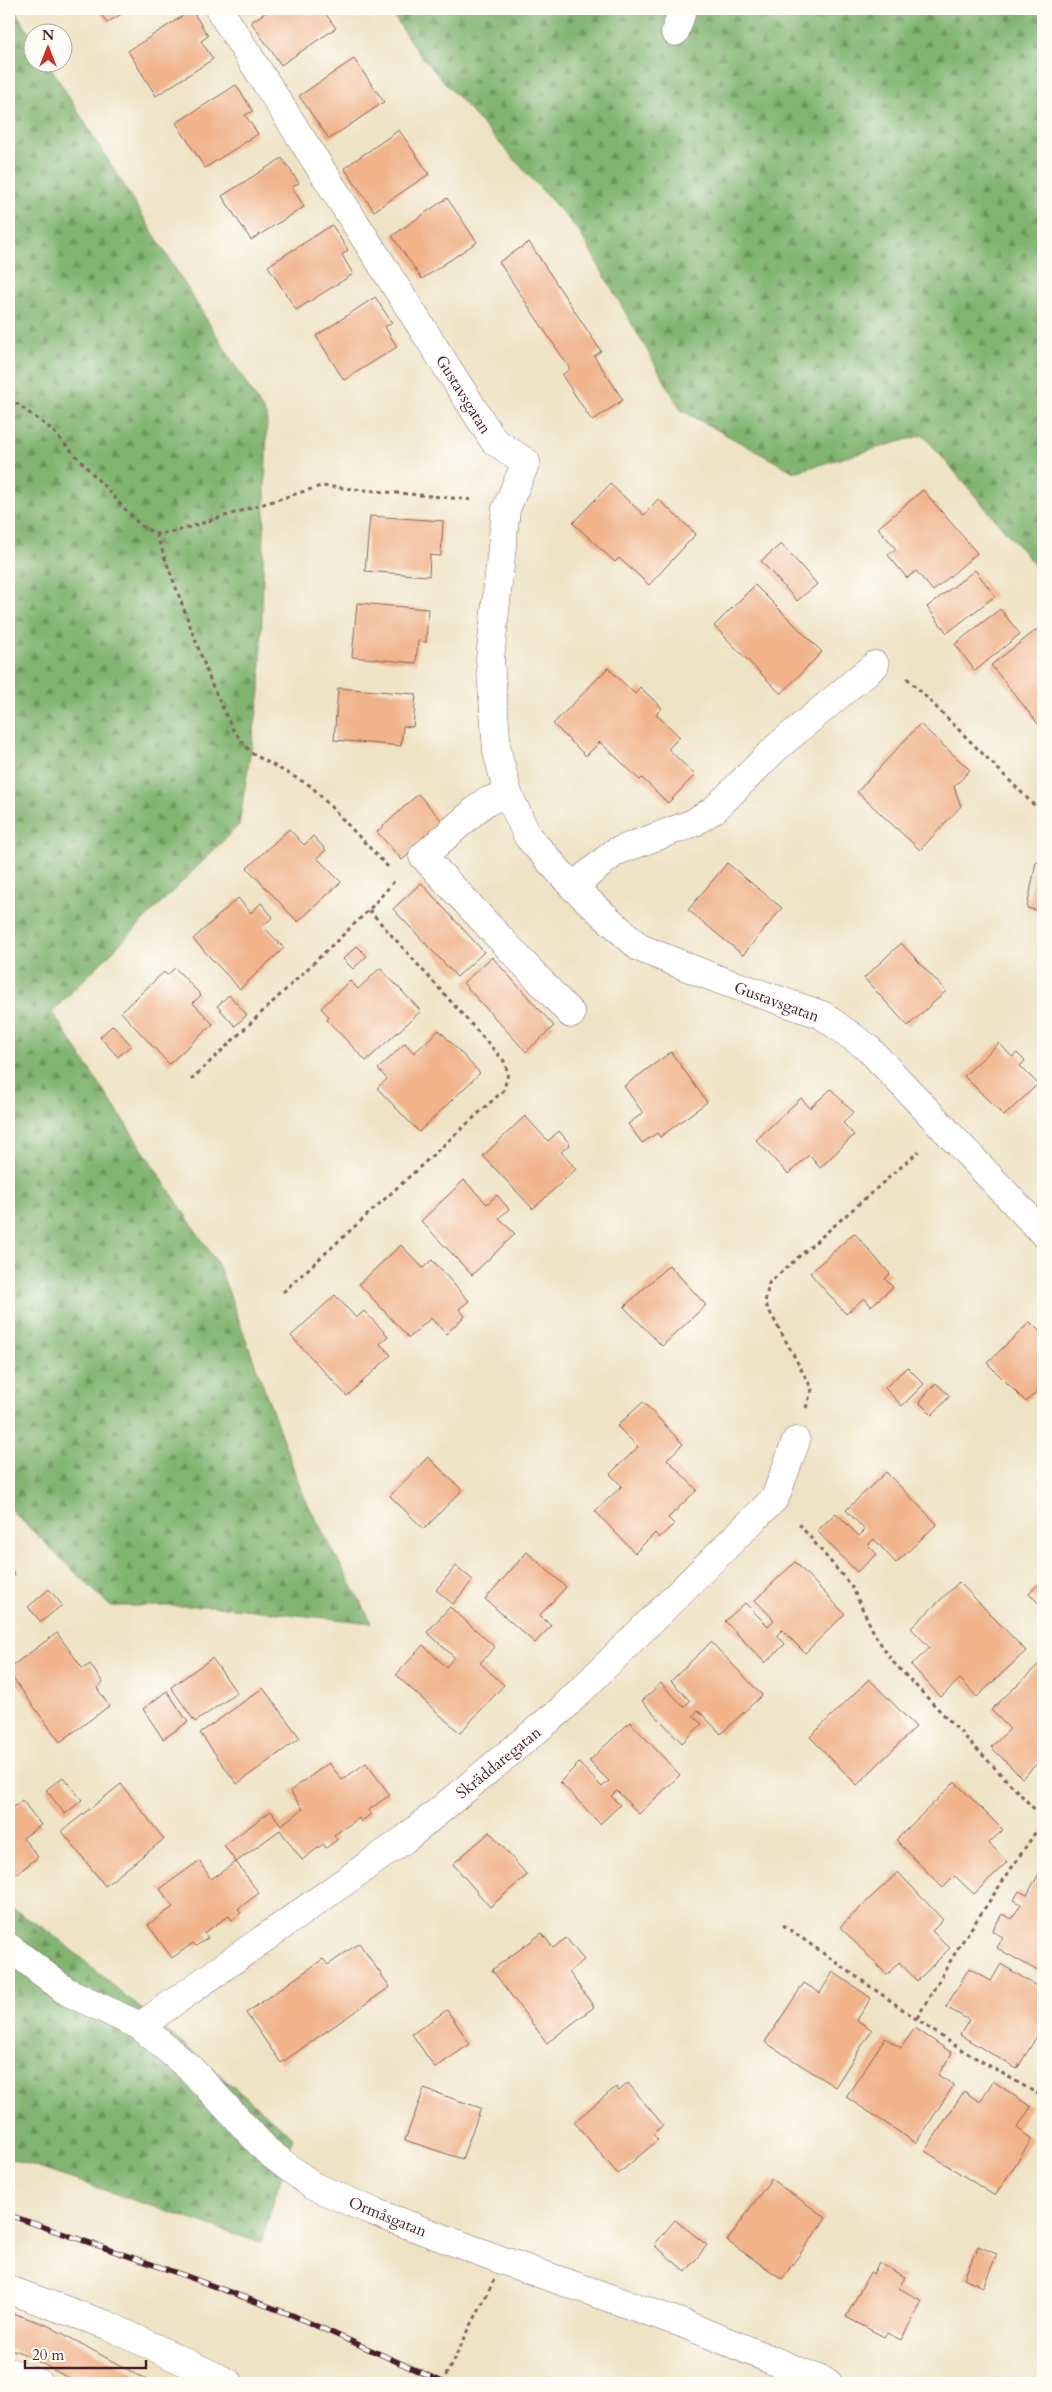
<svg xmlns="http://www.w3.org/2000/svg" width="1052" height="2392" font-family="Cardo,serif">
<style>
.forest{fill:url(#forest-firs);stroke:#656a4e}
.building{fill:#f0b38a}
.lines{fill:none;stroke-linecap:round;stroke-linejoin:round}
.minor-casing{stroke:#846461;stroke-width:29}
.path{stroke:#846461;stroke-width:3;stroke-dasharray:4 4;stroke-linecap:butt}
.minor{stroke:#fff;stroke-width:28}
.rail-casing{stroke:#4a1f2b;stroke-width:5.5}
.rail{stroke:#fdfcf7;stroke-width:4;stroke-dasharray:11;stroke-linecap:butt}
.path-bridge{stroke:#846461;stroke-width:3;stroke-dasharray:4 4;stroke-linecap:butt}
.labels{text-anchor:middle;stroke-width:5;stroke-linejoin:round;paint-order:stroke}
.street-label{font-size:16px;fill:#4a1f2b;stroke:#fdfcf7}
</style>
<defs>
<pattern id="forest-firs" width="22" height="20" patternUnits="userSpaceOnUse" patternTransform="scale(1.25)"><rect width="22" height="20" fill="#80b470"/><path d="M5 1l3.5 6h-7zM16 11l3.5 6h-7z" fill="#6b925c"/></pattern>
</defs>
<rect width="100%" height="100%" fill="#fdfcf7"/>
<filter id="ink" filterUnits="userSpaceOnUse"><feTurbulence type="fractalNoise" baseFrequency=".02" numOctaves="2"/><feDisplacementMap in="SourceGraphic" scale="10" xChannelSelector="R" yChannelSelector="G"/><feConvolveMatrix kernelMatrix="1 2 1 2 8 2 1 2 1" color-interpolation-filters="sRGB"/></filter>
<filter id="wash" filterUnits="userSpaceOnUse"><feTurbulence type="fractalNoise" baseFrequency=".0096" numOctaves="4" result="noise"/><feDisplacementMap in="SourceGraphic" scale="20" xChannelSelector="R" yChannelSelector="G"/><feGaussianBlur stdDeviation="1.12" result="paint"/><feColorMatrix in="noise" values="0 0 0 0 0 0 0 0 0 0 0 0 0 0 0 0 0 1.4 0 .05"/><feComposite in="paint" operator="in"/></filter>
<g filter="url(#wash)">
<rect width="100%" height="100%" fill="#efe3c5"/>
<path class="forest" d="M9,9H14L32,38V62L48,63L267,417L260,692L239,825L52,1012L219,1266L304,1497L372,1623L215,1606H110L9,1508Z
M389,9H1043V575L923,435L794,472L681,410L579,231L419,54Z
M9,1907L50,1932L293,2137L261,2243L9,2158Z"/>
<g id="blocks">
<path class="building" d="M97,9H129L107,23Z
M271,9H322L336,28L281,65L251,22Z
M192,10L208,36L201,41L213,59L156,96L128,51Z
M354,59L384,102L329,139L299,96Z
M236,85L253,111L245,115L258,134L205,168L176,123Z
M399,130L429,174L374,211L344,168Z
M282,158L299,183L292,187L304,207L251,240L222,196Z
M447,198L477,242L422,279L392,236Z
M332,225L348,250L342,255L353,274L296,310L268,266Z
M529,242L601,351L594,356L623,400L592,421L562,375L570,369L499,262Z
M375,297L392,323L385,327L397,347L344,380L316,336Z
M610,484L644,515L658,499L696,534L649,585L619,558L615,562L573,523Z
M923,490L977,553L933,591L916,571L907,578L888,555L896,549L878,528Z
M370,516L443,521L441,556L430,555L429,576L365,571Z
M781,544L817,584L797,601L761,561Z
M975,570L995,596L947,633L927,607Z
M755,585L822,652L781,694L714,626Z
M357,603L428,609L426,642L418,641L416,663L352,657Z
M1000,609L1020,634L975,671L955,644Z
M1039,628L1043,633V730L991,665Z
M608,668L635,694L640,687L662,708L656,714L680,737L668,749L695,775L668,803L642,778L640,780L600,742L586,756L553,724Z
M338,688L416,694L413,727L403,726L401,746L334,740Z
M920,724L970,770L954,787L961,806L920,850L857,792Z
M418,794L444,823L402,860L377,832Z
M289,829L304,845L313,836L326,850L317,858L341,882L298,922L247,868Z
M1036,862L1043,863V912L1027,908Z
M727,863L782,908L743,955L688,910Z
M421,883L484,952L457,977L393,909Z
M238,898L251,913L261,903L273,917L263,926L284,948L240,989L193,939Z
M901,943L946,991L908,1026L864,978Z
M357,946L367,956L353,969L343,959Z
M492,957L554,1026L526,1052L463,983Z
M175,968L201,995L193,1003L213,1024L169,1064L121,1012L164,972L167,975Z
M380,968L421,1011L366,1061L327,1020L329,1017L321,1008L350,981L358,989Z
M229,995L247,1015L235,1026L217,1006Z
M113,1025L131,1045L118,1057L100,1037Z
M439,1030L480,1073L419,1132L377,1088L387,1079L378,1069L405,1043L414,1053Z
M999,1043L1012,1057L1017,1053L1025,1061L1020,1066L1038,1084L1004,1116L964,1076Z
M671,1052L707,1102L660,1137L657,1133L642,1143L628,1124L643,1113L624,1086Z
M831,1089L853,1112L843,1123L854,1135L820,1168L809,1155L788,1174L756,1140L801,1098L810,1108Z
M525,1116L548,1141L559,1131L570,1144L561,1152L576,1169L533,1209L483,1156Z
M464,1180L487,1204L497,1195L509,1209L499,1218L515,1234L472,1275L421,1221Z
M854,1233L890,1274L885,1279L893,1287L871,1306L864,1298L846,1314L810,1273Z
M401,1245L423,1268L432,1260L469,1301L459,1309L465,1316L446,1334L431,1318L409,1338L359,1284Z
M669,1265L706,1305L662,1346L624,1307Z
M335,1295L356,1318L364,1311L388,1336L380,1344L391,1355L347,1396L291,1336Z
M1030,1322L1043,1335V1385L1026,1402L987,1363Z
M907,1367L924,1384L902,1406L885,1388Z
M936,1383L950,1396L932,1415L919,1402Z
M643,1402L683,1444L667,1459L697,1490L668,1518L674,1524L659,1538L655,1533L635,1553L595,1511L622,1486L610,1474L638,1447L617,1426Z
M428,1457L462,1490L424,1529L390,1496Z
M886,1472L937,1524L896,1563L874,1539L868,1545L877,1554L857,1572L817,1531L836,1513L859,1536L865,1530L846,1510Z
M527,1552L566,1587L540,1615L551,1626L535,1643L485,1599Z
M795,1562L845,1614L805,1653L782,1630L777,1635L785,1644L765,1663L725,1621L745,1603L768,1626L774,1620L755,1600Z
M456,1566L473,1580L453,1604L436,1590Z
M9,1567L15,1575L9,1580Z
M1043,1580V1608L1029,1593Z
M959,1582L1026,1651L977,1697L960,1679L941,1697L911,1665L930,1648L911,1628Z
M49,1589L62,1605L41,1622L28,1607Z
M450,1607L495,1647L480,1663L504,1685L460,1733L396,1675L423,1645L446,1667L454,1657L427,1632Z
M57,1633L83,1669L90,1664L103,1683L97,1688L109,1706L60,1742L9,1673V1668Z
M711,1642L762,1695L721,1734L698,1710L693,1716L702,1724L682,1743L642,1701L661,1683L684,1707L690,1701L671,1681Z
M212,1658L237,1693L195,1722L171,1687Z
M1040,1663L1043,1667V1764L1040,1761L1022,1778L991,1747L1010,1729L991,1710Z
M869,1679L916,1727L857,1785L810,1737Z
M263,1688L300,1738L237,1784L200,1733Z
M167,1691L188,1722L163,1739L143,1709Z
M630,1722L680,1775L639,1814L617,1791L611,1796L620,1805L600,1824L560,1782L579,1763L602,1787L609,1781L589,1761Z
M329,1763L342,1780L366,1763L390,1795L368,1810L371,1814L361,1822L359,1818L334,1835L337,1840L326,1848L323,1844L302,1860L280,1830L236,1862L259,1893L238,1909L241,1913L232,1920L229,1916L204,1933L208,1938L196,1946L193,1943L172,1958L148,1925L173,1907L160,1889L199,1861L211,1879L236,1862L224,1845L271,1811L281,1825L303,1809L290,1791Z
M63,1777L82,1800L65,1814L46,1790Z
M955,1782L1003,1830L989,1843L1007,1862L974,1894L955,1876L943,1888L896,1840Z
M121,1784L164,1839L105,1886L62,1831Z
M22,1800L41,1825L23,1838L38,1857L9,1880V1811Z
M490,1832L527,1875L490,1907L453,1864Z
M898,1872L943,1920L932,1931L950,1948L917,1981L899,1962L887,1975L840,1927Z
M1040,1872L1043,1873V1974L997,1948L1003,1937L992,1931L1002,1914L1012,1919L1021,1904L1014,1900L1019,1891L1027,1895Z
M542,1933L553,1948L566,1938L584,1960L569,1972L594,2007L547,2043L492,1970Z
M359,1943L390,1987L281,2063L246,2013L323,1959L328,1965Z
M1001,1964L1043,1990V2026L1017,2069L960,2035L969,2020L946,2007L969,1968L991,1981Z
M833,1972L871,1998L857,2020L872,2030L835,2087L765,2042L804,1983L820,1993Z
M447,2010L470,2044L435,2068L412,2034Z
M915,2028L952,2053L938,2075L954,2085L916,2143L846,2097L885,2038L901,2048Z
M993,2081L1031,2107L1017,2128L1032,2139L995,2196L925,2151L964,2091L980,2102Z
M628,2083L663,2125L653,2134L658,2140L618,2174L574,2122L616,2087L619,2091Z
M424,2089L481,2108L462,2159L405,2140Z
M771,2179L826,2218L782,2279L727,2241Z
M675,2220L707,2245L686,2272L654,2245Z
M978,2246L997,2254L983,2287L964,2278Z
M879,2263L905,2277L899,2288L922,2301L901,2340L887,2333L884,2337L846,2317L870,2272L873,2274Z
M9,2312L47,2325L152,2383H78L22,2353L9,2349Z"/>
</g>
</g>
<g filter="url(#ink)">
<use href="#blocks" fill-opacity="0" stroke="#846461" stroke-width="1"/>
<g class="lines">
<g class="minor-casing">
<path id="minor" d="M219,9L494,441L526,462L506,509L490,659L497,751L508,794L528,837L573,887L640,948L717,979L822,1015L868,1048L1043,1233
M675,32L683,9
M508,794L485,802L423,856L571,1014
M573,887L615,852L693,823L715,809L777,747L875,665
M9,1947L66,1991L140,2026L192,2070L267,2151L313,2186L374,2212L504,2261L684,2324L828,2383
M140,2026L405,1839L561,1710L775,1498L796,1441
M9,2290L107,2325L229,2383
M9,2372L39,2383"/>
</g>
<path class="path" d="M9,398L51,429L140,525L156,534L177,531L321,486L474,500
M156,534L212,685L232,728L251,753L311,786L389,868
M907,678L1036,807L1043,810
M191,1080L369,910L396,879
M283,1292L504,1090L508,1073L504,1061L369,910
M806,1408L812,1389L765,1303L769,1283L919,1151
M799,1524L852,1587L875,1635L893,1662L1043,1818
M783,1925L952,2044L1043,2097
M917,2018L958,1948L1043,1821"/>
<use href="#minor" class="minor"/>
<g class="rail-casing">
<path id="rail" d="M9,2215L186,2276L292,2315L445,2383"/>
</g>
<use href="#rail" class="rail"/>
<path class="path-bridge" d="M442,2383L494,2280"/>
</g>
</g>
<g class="labels">
<g class="street-label">
<text transform="translate(464 394) rotate(58)" y="6">Gustavsgatan</text>
<text transform="translate(777 1001) rotate(20)" y="6">Gustavsgatan</text>
<text transform="translate(498 1762) rotate(-39)" y="6">Skräddaregatan</text>
<text transform="translate(388 2216) rotate(22)" y="6">Ormåsgatan</text>
</g>
</g>
<rect width="1052" height="2392" fill="none" stroke="#fdfcf7" stroke-width="30"/>
<g transform="translate(48 48)"><circle r="24" fill="#fdfcf7" stroke="#b5a4a5"/>
<path d="M0-4L9 19L0 12L-9 19Z" fill="#c8321e"/>
<text y="-8" font-size="14" font-weight="bold" text-anchor="middle" fill="#4a1f2b">N</text>
</g>
<path d="M25 2360v8h121v-8" fill="none" stroke="#4a1f2b" stroke-width="2.5"/>
<text x="32" y="2360" font-size="15" fill="#4a1f2b" stroke="#fdfcf7" stroke-width="4" paint-order="stroke">20 m</text>
</svg>
